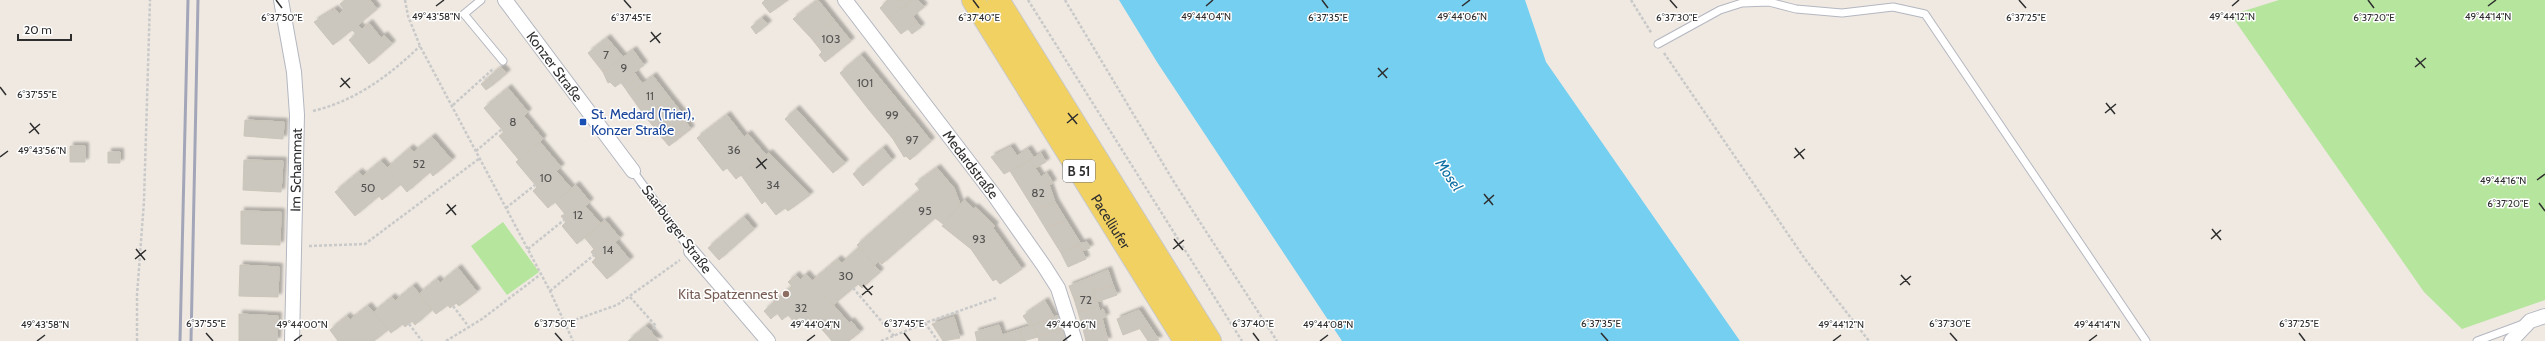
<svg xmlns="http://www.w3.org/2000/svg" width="2545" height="341" font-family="Cabin,sans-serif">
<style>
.green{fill:#b6e59e}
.water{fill:#75cff0}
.building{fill:#cbc7bf;stroke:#cbc5ba;filter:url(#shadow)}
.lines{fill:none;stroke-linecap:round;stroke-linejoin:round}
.service-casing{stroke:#b4b7c1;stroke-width:9}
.minor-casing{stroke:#b4b7c1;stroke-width:16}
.primary-casing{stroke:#c9c9c9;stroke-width:24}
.path{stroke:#c9c9c9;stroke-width:2.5;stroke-dasharray:3 2;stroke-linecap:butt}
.service{stroke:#fff;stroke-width:7}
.minor{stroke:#fff;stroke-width:14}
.primary{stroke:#f2d163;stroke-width:22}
.rail{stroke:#a3a6b8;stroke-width:3}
.ticks{fill:none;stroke:#2e2e2e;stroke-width:1.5}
.transit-dot{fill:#1a4fb4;stroke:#fff;stroke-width:1.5}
.education-dot{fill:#8d6e63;stroke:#fff;stroke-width:1.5}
.labels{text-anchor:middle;stroke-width:3;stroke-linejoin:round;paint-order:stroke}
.number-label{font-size:12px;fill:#555452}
.shield{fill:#fff;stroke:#6d6d6d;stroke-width:1}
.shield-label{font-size:13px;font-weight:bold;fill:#2e2e2e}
.street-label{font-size:14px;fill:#2e2e2e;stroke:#fff}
.transit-label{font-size:14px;fill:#164399;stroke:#fff;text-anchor:start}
.education-label{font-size:14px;fill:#785e54;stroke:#fff;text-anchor:end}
.water-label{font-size:15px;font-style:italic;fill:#0d6fa3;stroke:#fff}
.ticks-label{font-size:10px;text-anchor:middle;fill:#2e2e2e;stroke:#fff;stroke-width:3;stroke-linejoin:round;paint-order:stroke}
</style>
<defs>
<filter id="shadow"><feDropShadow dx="3.5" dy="-3.5" stdDeviation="1" flood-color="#0004"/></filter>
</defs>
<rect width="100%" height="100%" fill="#efe9e1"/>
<path class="green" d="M2279,0H2545V300L2462,329L2424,292L2231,15Z
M503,222L539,272L507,295L471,246Z"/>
<path class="water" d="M1119,0H1525L1546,62L1740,341H1342L1157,62Z"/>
<path class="building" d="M345,0H370L377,9L358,25L362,29L369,23L381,38L384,35L392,44L369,64L349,40L356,34L352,30L333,45L314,22L335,9L339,14L344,10L340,4Z
M765,0H788L770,13L762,3Z
M818,0L834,20L811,38L793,19Z
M888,0H912L888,18L880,8Z
M912,0H918L924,7L913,16L905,6Z
M905,6L917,22L901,34L888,18Z
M762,18L768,24L756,34L751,27Z
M834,20L851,41L825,62L819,55L822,52L811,38Z
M917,22L921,27L912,34L908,29Z
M607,38L623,57L603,72L588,53Z
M633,50L644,65L615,87L610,82L608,83L603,72Z
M861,55L891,92L869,110L840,73Z
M501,67L507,73L494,84L489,77Z
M634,72L638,78L625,88L621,83Z
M653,76L670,98L645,116L629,94Z
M489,78L494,84L486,90L481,84Z
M638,78L643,84L629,94L625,88Z
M508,88L528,112L524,116L543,139L519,160L499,136L504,132L484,108Z
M891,92L915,121L893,139L869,110Z
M670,98L687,119L663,139L645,116Z
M796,109L845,163L833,173L785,119Z
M727,115L744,137L748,134L766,155L736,179L727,168L723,171L697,138Z
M245,120L284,122L283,139L244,136Z
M685,121L691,129L669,146L663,139Z
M915,121L931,141L910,160L906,156L904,157L893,139Z
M432,137L452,160L433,176L430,172L407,192L387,168L410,148L414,152Z
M540,142L561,167L556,171L571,188L548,208L533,191L537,187L516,162Z
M70,146H85V162H70Z
M1011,147L1017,156L1028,149L1034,158L1004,174L991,157Z
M883,148L892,160L878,172L869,160Z
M108,152H120V163H108Z
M769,153L810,195L788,211L785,208L776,215L765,201L762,204L741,175Z
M1041,153L1046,162L1035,168L1030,160Z
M244,160L283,161L281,192L243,190Z
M869,160L878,172L863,186L853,174Z
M1030,160L1041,177L1047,173L1053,183L1049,185L1055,202L1035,211L1010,171Z
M381,161L401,184L382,200L379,196L355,216L335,192L359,172L363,176Z
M937,168L954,188L960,204L943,224L935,218L882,264L879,261L875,265L857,245L920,190L915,184Z
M576,185L590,202L585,206L601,224L577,244L562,226L566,222L561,216L565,214L555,202Z
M964,200L974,209L975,207L995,226L993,228L1022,269L1000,284L996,279L993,281L971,249L942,226Z
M1055,202L1066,220L1046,229L1035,211Z
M241,211L281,212L280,245L241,244Z
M744,217L754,229L719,260L708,248Z
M605,220L620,238L615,242L630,260L607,279L592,262L596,258L591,252L594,249L584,237Z
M1066,220L1081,244L1061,253L1046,229Z
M1087,242L1090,248L1082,251L1079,244Z
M1079,244L1086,259L1068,267L1061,253Z
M859,247L880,272L862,288L858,284L833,305L812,281L838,259L842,263Z
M240,265L279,267L278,297L239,296Z
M458,268L477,292L459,306L456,303L450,308L448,305L436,314L419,294L437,279L440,283Z
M1108,270L1113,285L1094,292L1089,278Z
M806,274L849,323L851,321L860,332L849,341H832L812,318L806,324L800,317L794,322L788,315L782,320L777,313L771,319L764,311L792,286L788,282L796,275L800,280Z
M1089,278L1094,292L1074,299L1069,286Z
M1113,285L1117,295L1097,302L1094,292Z
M413,286L432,310L415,325L412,321L405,327L403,324L391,333L374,312L392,297L395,301Z
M1094,292L1098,305L1078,312L1074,299Z
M1045,301L1054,317L1030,326L1023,316Z
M1098,305L1100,311L1103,309L1106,317L1102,318L1103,322L1083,329L1078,312Z
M368,306L388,330L374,341H338L330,330L347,316L350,320Z
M1139,310L1149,325L1123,335L1117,319Z
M239,314L278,316L277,341H239Z
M1059,315L1063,328L1038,337L1033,325Z
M954,317L960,338L943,341L932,324Z
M1103,322L1108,341H1086L1083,329Z
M999,325L1004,341H977L975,332Z
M1033,325L1038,337L1023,341L1020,329Z
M1149,325L1159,340L1148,341L1140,329Z
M646,326L659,341H628Z
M1063,328L1066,341H1039L1038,337Z
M1020,329L1023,341H1004L1002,335Z"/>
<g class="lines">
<g class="service-casing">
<path id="service" d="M481,0L464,14L503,61
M1658,44L1720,10L1742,3L1769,2L1796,9L1842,13L1893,7L1925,14L2146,341
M633,171L691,251
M2477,341L2523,324"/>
</g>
<g class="minor-casing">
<g id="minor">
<path d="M281,0L294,72L297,115L292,341"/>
<path id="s1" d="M505,0L633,171"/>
<path id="s2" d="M845,0L994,195L1044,266L1058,288L1075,341"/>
<path d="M691,251L768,341"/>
<path d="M2511,341L2530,321L2545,316"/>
</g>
</g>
<g class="primary-casing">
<g id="primary">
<path id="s3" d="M973,0L1185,341"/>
<path d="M998,0L1210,341"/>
</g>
</g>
<path class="path" d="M405,0L408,16L420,46L550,291L573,341
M1028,0L1242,341
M1065,0L1174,182L1277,341
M1631,0L1652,34
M1664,53L1805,259L1869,341
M453,105L494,68
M313,111C355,101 389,76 420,46
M476,151L502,129
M506,208L535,185
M309,246L365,244L480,158
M528,249L564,220
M853,288L894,336
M550,291L594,255
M630,297L656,326L651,331
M453,306L469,327
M566,323L617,305L680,260
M925,323L938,341
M409,324L422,341
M137,341V295L144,201L150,0
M446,341L482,319L541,274
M881,341L925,323L996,298"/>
<use href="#service" class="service"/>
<use href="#minor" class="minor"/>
<use href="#primary" class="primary"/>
<path class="rail" d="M180,341L188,0
M191,341L198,0"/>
</g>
<path class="ticks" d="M276,0L282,8M624,0L631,8M973,0L979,8M1322,0L1328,8M1670,0L1677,8M2019,0L2026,8M2368,0L2374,8M436,6L444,0M1206,6L1213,0M1462,6L1470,0M2232,6L2239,0M2488,6L2496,0M651,32L660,43M650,42L661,33M2416,58L2425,68M2415,67L2426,58M1378,68L1387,78M1378,77L1388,68M341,78L350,88M0,87L6,95M340,87L350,78M2106,103L2115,114M1068,113L1077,124M2105,113L2116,104M30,123L39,134M1067,123L1078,114M29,133L40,124M1795,148L1804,159M0,157L8,151M757,158L766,169M1794,158L1805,149M756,168L767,159M2537,180L2545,174M1484,194L1493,205M2539,203L2545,211M447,204L456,215M1484,204L1494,195M446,214L456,205M2212,229L2221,240M1174,239L1183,250M2211,239L2221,230M136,249L145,260M1173,249L1184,240M135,259L146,250M1901,275L1910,285M863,285L872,295M1900,285L1911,276M862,295L873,286M206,333L213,341M555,333L562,341M904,333L910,341M1253,333L1259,341M1601,333L1608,341M1950,333L1957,341M2299,333L2305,341M37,341L45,335M294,341L302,335M807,341L815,335M1063,341L1071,335M1320,341L1328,335M1833,341L1841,335M2089,341L2097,335"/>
<rect class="transit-dot" x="579" y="118" width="8" height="8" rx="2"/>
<circle class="education-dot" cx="786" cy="294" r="4"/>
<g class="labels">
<g class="number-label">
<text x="831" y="43">103</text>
<text x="606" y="59">7</text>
<text x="624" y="72">9</text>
<text x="865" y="87">101</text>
<text x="650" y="100">11</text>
<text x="892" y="119">99</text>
<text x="513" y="126">8</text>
<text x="912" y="144">97</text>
<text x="734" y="154">36</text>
<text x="419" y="168">52</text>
<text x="546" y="182">10</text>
<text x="773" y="189">34</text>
<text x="368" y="192">50</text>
<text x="1038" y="197">82</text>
<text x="925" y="215">95</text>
<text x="578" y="219">12</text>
<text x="979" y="243">93</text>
<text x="608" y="254">14</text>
<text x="846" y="280">30</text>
<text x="1086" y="304">72</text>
<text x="801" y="312">32</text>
</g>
<rect class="shield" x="1063" y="160" width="32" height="22" rx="3"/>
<g class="shield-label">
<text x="1079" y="176">B 51</text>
</g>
<g class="street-label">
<text dy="5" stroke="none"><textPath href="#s1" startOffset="83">Konzer Straße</textPath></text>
<text dy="5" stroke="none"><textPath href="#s2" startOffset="207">Medardstraße</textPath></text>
<text transform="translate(296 170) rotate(-89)" y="5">Im Schammat</text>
<text dy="5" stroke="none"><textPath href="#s3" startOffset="261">Pacelliufer</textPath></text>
<text transform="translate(677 229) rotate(53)" y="5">Saarburger Straße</text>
</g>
<g class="transit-label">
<text x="591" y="119">St. Medard (Trier),<tspan x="591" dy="16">Konzer Straße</tspan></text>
</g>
<g class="education-label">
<text x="778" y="299">Kita Spatzennest</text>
</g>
<g class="water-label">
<text transform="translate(1449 175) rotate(56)" y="5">Mosel</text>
</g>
</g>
<g class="ticks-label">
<text x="436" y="20">49°43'58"N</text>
<text x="1206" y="20">49°44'04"N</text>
<text x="1462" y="20">49°44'06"N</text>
<text x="2488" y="20">49°44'14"N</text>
<text x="2232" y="20">49°44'12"N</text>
<text x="282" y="21">6°37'50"E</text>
<text x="631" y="21">6°37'45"E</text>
<text x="979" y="21">6°37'40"E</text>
<text x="1328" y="21">6°37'35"E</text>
<text x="1677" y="21">6°37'30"E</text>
<text x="2026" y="21">6°37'25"E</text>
<text x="2374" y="21">6°37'20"E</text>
<text x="37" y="98">6°37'55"E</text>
<text x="42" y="154">49°43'56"N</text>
<text x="2503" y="184">49°44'16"N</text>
<text x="2508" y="207">6°37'20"E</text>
<text x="206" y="327">6°37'55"E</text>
<text x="555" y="327">6°37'50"E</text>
<text x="904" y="327">6°37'45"E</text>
<text x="1253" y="327">6°37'40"E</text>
<text x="1601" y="327">6°37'35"E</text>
<text x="1950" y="327">6°37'30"E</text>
<text x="2299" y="327">6°37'25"E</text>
<text x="45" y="328">49°43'58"N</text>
<text x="302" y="328">49°44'00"N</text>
<text x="815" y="328">49°44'04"N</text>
<text x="1071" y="328">49°44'06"N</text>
<text x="1328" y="328">49°44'08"N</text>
<text x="1841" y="328">49°44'12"N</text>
<text x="2097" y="328">49°44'14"N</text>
</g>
<path d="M18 34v6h53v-6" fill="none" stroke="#2e2e2e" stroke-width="2"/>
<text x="24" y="34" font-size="12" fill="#2e2e2e" stroke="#ffffff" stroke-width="3" paint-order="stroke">20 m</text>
</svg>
